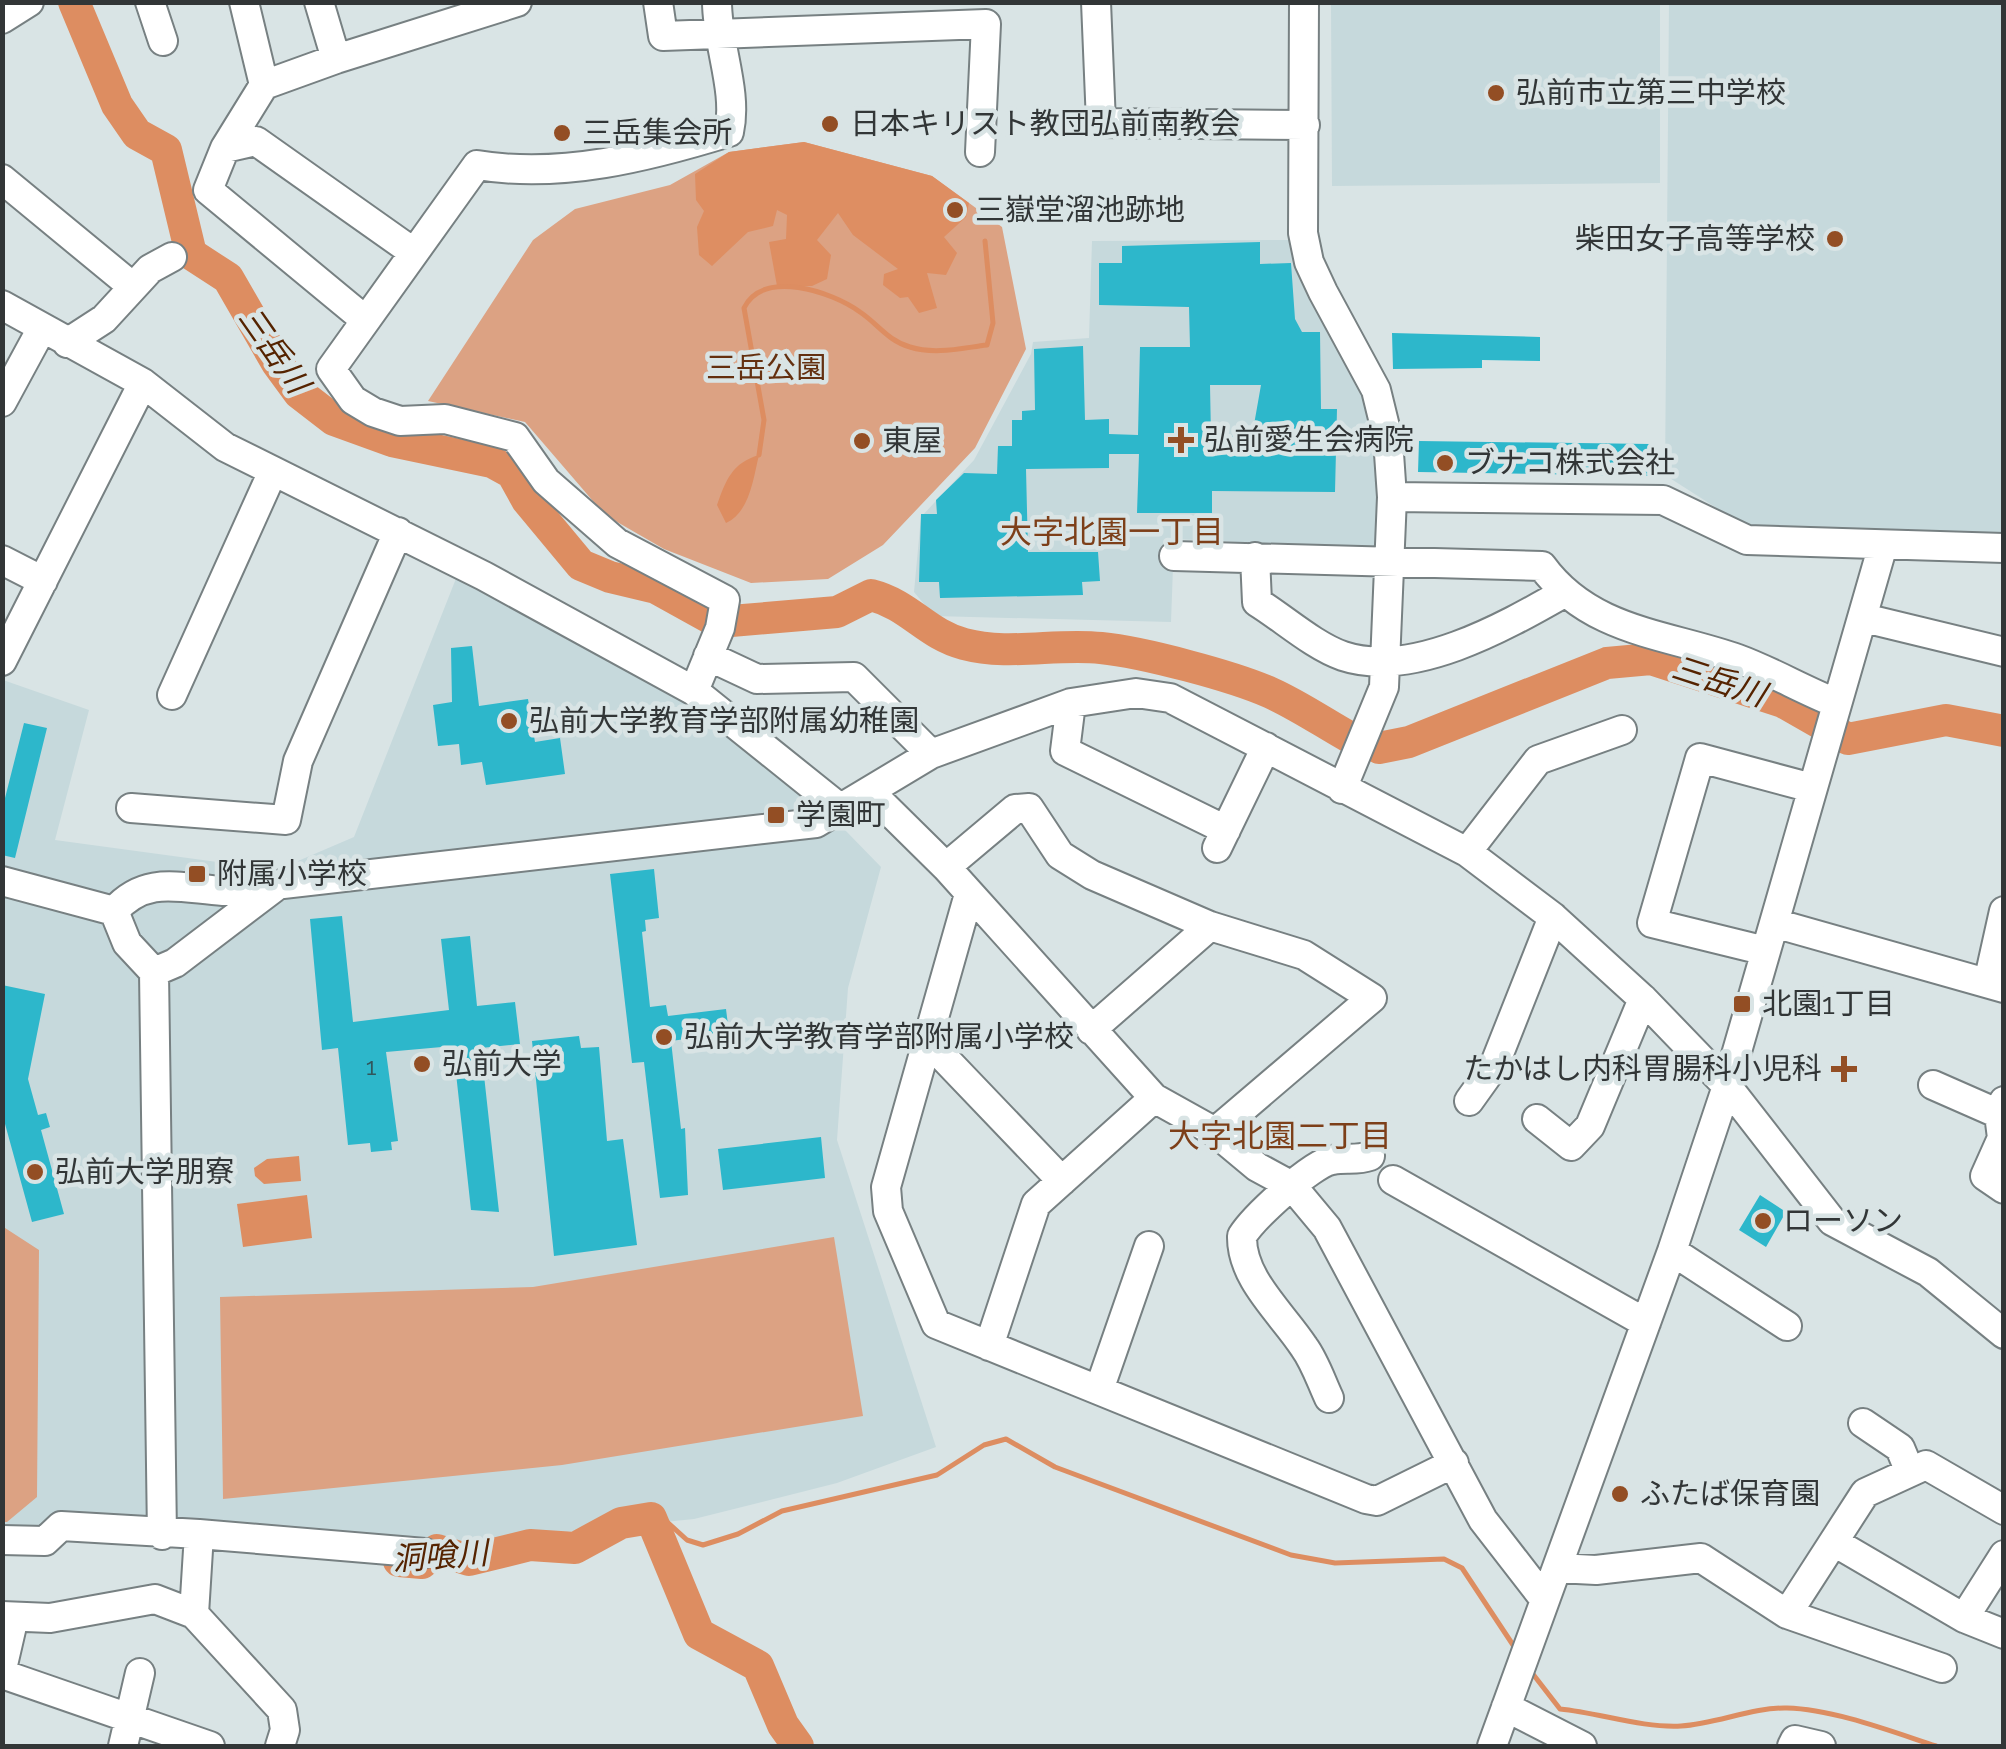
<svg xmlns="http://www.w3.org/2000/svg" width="2006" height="1749" font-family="Raleway,'Noto Sans JP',sans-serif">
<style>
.built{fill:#c6d9dc}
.green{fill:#dca283}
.forest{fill:#de8e62}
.water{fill:#dd8d61}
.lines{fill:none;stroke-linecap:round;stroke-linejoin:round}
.stream{stroke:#dd8d61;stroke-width:5}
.river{stroke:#dd8d61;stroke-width:32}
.building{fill:#2db7cb;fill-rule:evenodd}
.minor-casing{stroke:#778082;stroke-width:32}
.minor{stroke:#fff;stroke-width:28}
.poi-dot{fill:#934e24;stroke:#d9e4e5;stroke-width:4}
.labels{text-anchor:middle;stroke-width:9;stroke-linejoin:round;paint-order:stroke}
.number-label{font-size:25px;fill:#31565c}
.poi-label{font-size:30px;fill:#323637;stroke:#d9e4e5;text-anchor:start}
.park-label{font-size:30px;fill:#643010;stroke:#d9e4e5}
.water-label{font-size:32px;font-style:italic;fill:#552300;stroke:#d9e4e5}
.neighbourhood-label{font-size:32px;fill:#7d3f19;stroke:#d9e4e5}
</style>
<rect width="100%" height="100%" fill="#d9e4e5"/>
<path class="built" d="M1331,3H1660V183L1332,186Z
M1669,3H2003V534L1748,528L1665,475Z
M1295,240L1353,361L1381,455L1380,549L1174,539L1171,622L934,616L914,592L921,517L974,460L1031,354L1033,342L1089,338L1092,241Z
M457,576L689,697L808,792L881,867L848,988L837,1140L936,1447L837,1483L694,1519L449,1544L192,1525L36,1536L3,1533V680L89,710L55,840L277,870L354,837Z"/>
<path class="green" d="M804,142L932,176L1002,227L1026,349L975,448L883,545L828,579L751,583L664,549L605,515L525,422L428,401L533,240L575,209L670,185L729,152Z
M2,1226L39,1250L37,1497L7,1522H2Z
M834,1237L863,1416L562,1465L223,1499L220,1297L533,1287Z"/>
<path class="forest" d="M804,142L932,176L969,203L966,217L944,237L957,253L946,275L927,273L937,308L919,313L908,297L900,298L883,285L884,274L898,269L853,235L838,213L817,240L831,255L827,279L812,286H777L769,242L786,239L787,215L777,210L773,226L748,232L712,266L699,255L697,227L704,211L696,200L695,174L729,152Z"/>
<path class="water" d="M759,455C753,479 750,512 726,523L717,505C726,480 732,463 759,455Z
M299,1156L301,1181L264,1184L255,1176L254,1168L267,1159Z
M307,1195L312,1238L243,1247L237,1204Z"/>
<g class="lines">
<path class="stream" d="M759,455L764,420L744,308C763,269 831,291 860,312C878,324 888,341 910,347C935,355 962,348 987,345L993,323L985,241
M651,1518L666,1521L687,1540L703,1545L738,1534L782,1511L937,1475L984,1445L1006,1439L1055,1467L1291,1555L1335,1563L1444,1559L1462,1568L1517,1651
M1529,1669L1560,1709C1600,1713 1641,1728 1681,1726C1716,1724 1753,1707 1787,1708C1833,1709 1893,1732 1936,1746"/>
<path class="river" d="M74,2L117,105L137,134L166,150L191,254L228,278L277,363L299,393L334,420L392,441L492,462L512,473L527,500L581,565L610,577L656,588L712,619
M731,621L837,612L871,595C910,605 926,634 964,644C1009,656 1056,643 1101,648C1142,652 1233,676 1271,693C1298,705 1324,723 1351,738
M1379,748L1409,742L1607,663L1651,659L1783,702L1848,739L1946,720L2004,731
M399,1561L422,1563L437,1550L469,1560L530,1545L575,1548L621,1523L651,1518L699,1634L758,1666L783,1725L798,1746"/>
</g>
<path class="building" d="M1260,242V264L1291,263L1295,319L1302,332H1320L1321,409H1337L1335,492L1212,491V513H1137L1139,454H1109V468L1026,469L1028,552H1098L1100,581L1082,582L1083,595L940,598L939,582H919L921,514H937L936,500L964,473L997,474L998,446H1012V420H1022V411L1035,410L1034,349L1083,346L1085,420L1109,419V434L1138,435L1140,347H1190L1189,307L1099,305V263H1122V246ZM1210,385H1261L1252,436L1211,437Z
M1392,333L1540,337V361L1482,360V368L1393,369Z
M1419,441L1650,444V476L1418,472Z
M472,646L479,706L528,699L535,742L560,738L565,774L486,785L482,762L461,765L459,744L438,746L433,705L452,702L451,648Z
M24,723L47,728L15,858L2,855V810Z
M654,869L659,918L645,920L646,931L642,932L650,1007L666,1005L668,1016L726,1009L729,1033L671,1041L681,1129L685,1128L688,1195L660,1198L644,1062L632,1063L610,874Z
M342,916L353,1022L449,1010L441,939L470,936L477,1006L515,1002L520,1044L481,1048L499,1212L471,1210L453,1046L386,1052L398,1141L391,1142L392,1150L371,1152L370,1143L348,1145L338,1048L322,1050L310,919Z
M2,985L45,994L28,1079L38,1115L46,1113L50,1127L41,1130L64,1214L32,1222L2,1113Z
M579,1036L581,1048L599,1047L607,1141L623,1139L637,1245L554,1256L532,1041Z
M821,1137L825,1178L723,1190L718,1149Z
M1760,1195L1786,1212L1766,1247L1739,1230Z"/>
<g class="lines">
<g class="minor-casing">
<path id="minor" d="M150,2L163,41
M244,2L264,85
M319,2L336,59L517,2
M658,2L663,36L986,24L980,152
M1096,2L1101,123L1305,125
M1304,2L1303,233L1309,262L1323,292L1376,390L1388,439L1392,497L1384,687L1342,789
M2,19L29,2
M336,59L264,85L225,148L208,190L364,319
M225,148L256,141L413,252
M2,179L133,287
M2,305L143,383L225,447L484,576L694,691L841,809
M67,343L104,319L150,269L172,257
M2,402L41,330
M1392,497L1663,500L1747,540L2004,548
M1174,556L1542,566C1590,632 1667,634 1738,659C1771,671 1803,690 1836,703
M1255,557L1257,602C1283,618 1314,646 1343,656C1412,679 1504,627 1562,594
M2,560L43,581
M1864,618L2004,652
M708,656L757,679L854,677L931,754
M2,661L143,383
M694,691L720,628L725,600L617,543L546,481L515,437L445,419L400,421L373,412L353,400L331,369L477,165C561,179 648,157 729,132C738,91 717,45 717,2
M172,695L273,471
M1071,703L1065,751L1226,830
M871,793L946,867L1154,1098L1215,1132L1257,1167L1292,1186L1327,1228L1483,1520L1545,1600
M131,808L286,820L298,761L398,532
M1217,848L1266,747
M1467,852L1538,760L1622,730
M946,867L1015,809L1029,808L1060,855L1092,875L1210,926L1304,955L1372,998L1215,1132
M2,881L114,911
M969,894L886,1187L888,1211L936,1324L1366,1499L1377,1501L1454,1463
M114,911C146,875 179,888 223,891L816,823L931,754L1071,703L1136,693L1170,698L1467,852L1553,917L1643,999L1727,1086L1832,1221L1928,1272L2004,1334
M114,911L127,943L154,972L162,1535
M1774,923L2004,988
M1766,951L1652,923L1700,758L1812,788
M154,972L175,963L275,887
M1988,983L2004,911
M1091,1030L1210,926
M928,1041L1062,1181
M1933,1085L1999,1114
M1469,1101L1494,1066L1553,917
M2004,1101L1999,1114L2002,1138L1985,1176L2004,1189
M1537,1119L1571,1146L1590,1126L1643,999
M1393,1180L1646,1323
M1672,1251L1787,1326
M989,1346L1036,1204L1154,1098
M1099,1390L1149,1246
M1329,1398C1321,1381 1315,1362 1304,1347C1282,1313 1241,1279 1242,1236C1254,1217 1311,1164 1332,1160C1346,1157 1356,1161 1370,1156
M1863,1423L1900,1448L1910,1472
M199,1534L425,1553
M2,1540L45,1541L61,1526L199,1534L194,1614
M1834,1542L1964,1618L2004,1634
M1557,1568L1596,1570L1701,1558L1787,1614L1865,1493L1926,1465L2004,1510
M1787,1614L1942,1668
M2,1616L50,1618L155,1599L194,1614L282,1710L285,1730L280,1746
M1964,1618L2004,1555
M2,1669L14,1617
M2,1674L210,1746
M1506,1707L1582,1746
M123,1746L140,1673
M1492,1746L1672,1251L1727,1086L1883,545
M1792,1746L1795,1740L1821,1746"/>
</g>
<use href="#minor" class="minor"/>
</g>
<g class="poi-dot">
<circle cx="1496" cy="93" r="10"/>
<circle cx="830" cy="124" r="10"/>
<circle cx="562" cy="133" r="10"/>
<circle cx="955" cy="210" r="10"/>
<circle cx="1835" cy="239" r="10"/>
<path d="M1176 425h10v10h10v10h-10v10h-10v-10h-10v-10h10z"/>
<circle cx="862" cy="441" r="10"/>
<circle cx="1445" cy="463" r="10"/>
<circle cx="509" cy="721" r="10"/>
<rect x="766" y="805" width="20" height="20" rx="5"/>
<rect x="187" y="864" width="20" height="20" rx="5"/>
<rect x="1732" y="994" width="20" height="20" rx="5"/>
<circle cx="664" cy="1037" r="10"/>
<circle cx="422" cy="1064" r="10"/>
<path d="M1839 1054h10v10h10v10h-10v10h-10v-10h-10v-10h10z"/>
<circle cx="35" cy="1172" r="10"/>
<circle cx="1763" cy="1221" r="10"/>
<circle cx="1620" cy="1494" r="10"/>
</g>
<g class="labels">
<g class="number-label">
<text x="371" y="1075">1</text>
</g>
<g class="poi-label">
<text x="1516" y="103">弘前市立第三中学校</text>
<text x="850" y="134">日本キリスト教団弘前南教会</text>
<text x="582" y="143">三岳集会所</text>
<text x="975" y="220">三嶽堂溜池跡地</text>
<text x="1815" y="249" text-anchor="end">柴田女子高等学校</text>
<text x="1204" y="450">弘前愛生会病院</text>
<text x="882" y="451">東屋</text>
<text x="1465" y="473">ブナコ株式会社</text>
<text x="529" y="731">弘前大学教育学部附属幼稚園</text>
<text x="796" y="825">学園町</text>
<text x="217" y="884">附属小学校</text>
<text x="1762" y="1014">北園1丁目</text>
<text x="684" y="1047">弘前大学教育学部附属小学校</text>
<text x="442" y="1074">弘前大学</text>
<text x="1822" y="1079" text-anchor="end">たかはし内科胃腸科小児科</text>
<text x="55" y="1182">弘前大学朋寮</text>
<text x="1783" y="1231">ローソン</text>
<text x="1640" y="1504">ふたば保育園</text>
</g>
<g class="park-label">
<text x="766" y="378">三岳公園</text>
</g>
<g class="water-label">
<text transform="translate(274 350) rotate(55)" y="11">三岳川</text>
<text transform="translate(1719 681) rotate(18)" y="11">三岳川</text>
<text transform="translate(440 1556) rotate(-4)" y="11">洞喰川</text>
</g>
<g class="neighbourhood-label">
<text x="1112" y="543">大字北園一丁目</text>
<text x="1280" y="1147">大字北園二丁目</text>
</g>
</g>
<rect width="2006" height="1749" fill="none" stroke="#323637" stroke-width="10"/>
</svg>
